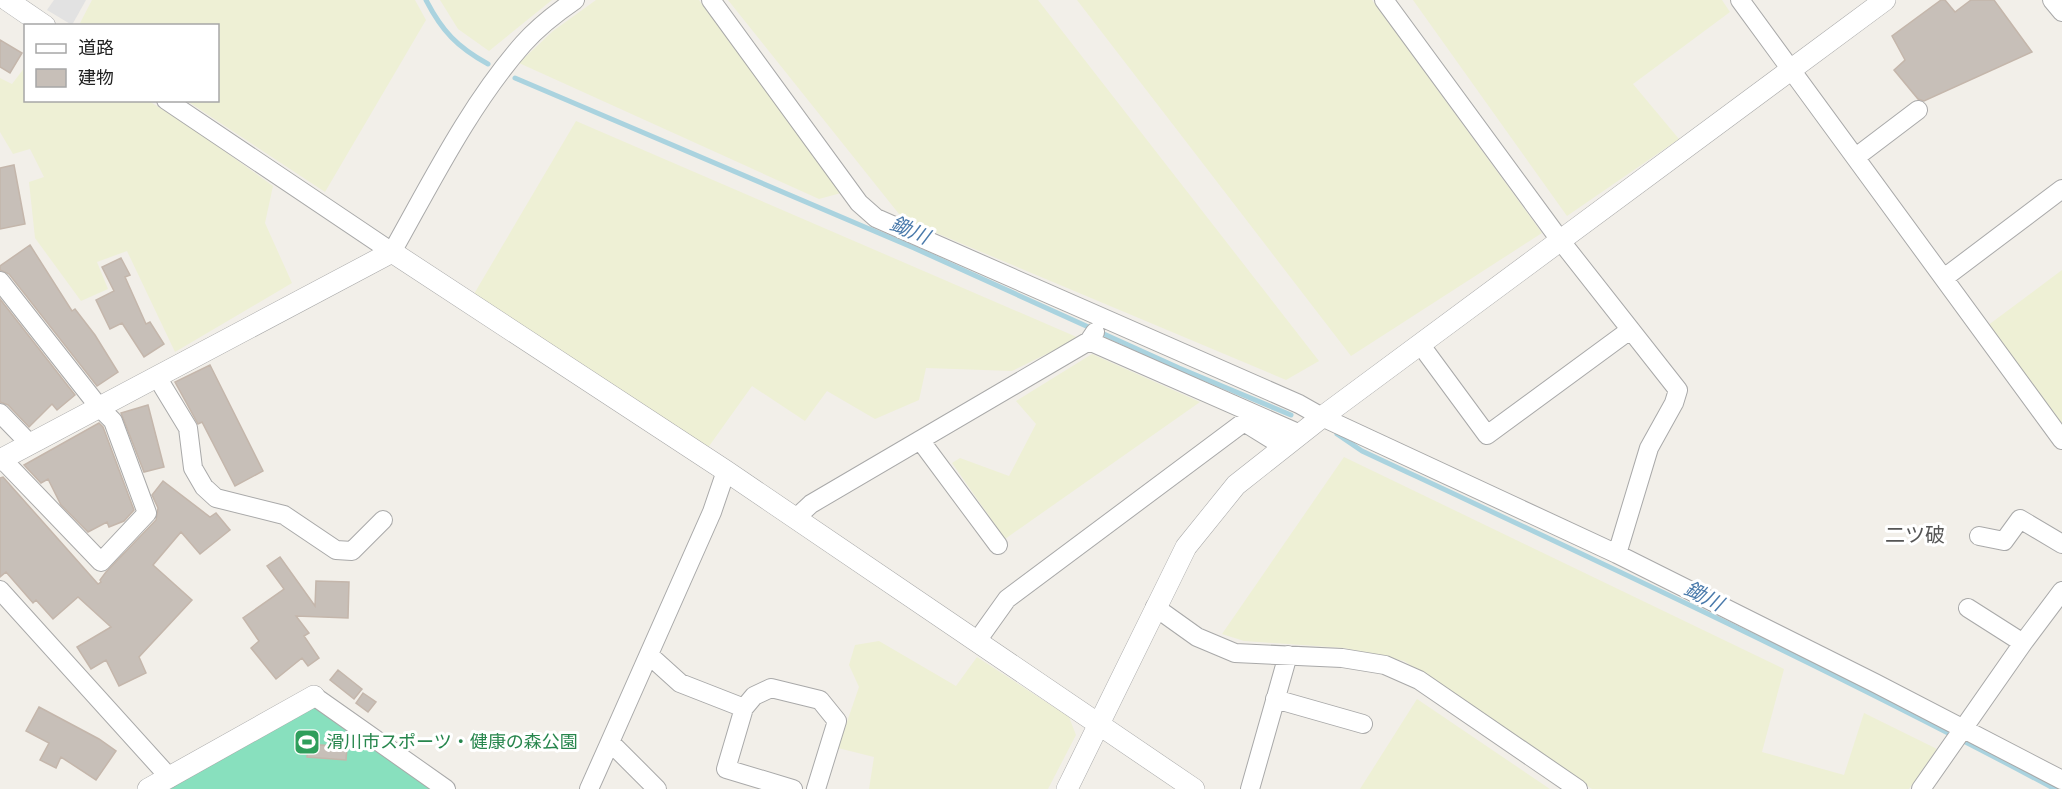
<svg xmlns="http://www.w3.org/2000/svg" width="2062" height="789" font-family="'Archivo Narrow','Noto Sans JP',sans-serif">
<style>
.farmland{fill:#eef0d5}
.pitch{fill:#88e0be}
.parking{fill:#e2e2e2}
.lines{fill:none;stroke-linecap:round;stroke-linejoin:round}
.stream{stroke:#aad3df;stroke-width:5}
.building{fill:#c7bfb8;stroke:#c4b6ab;stroke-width:1.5}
.minor-casing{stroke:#a9a9a9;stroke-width:20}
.tertiary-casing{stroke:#a9a9a9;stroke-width:22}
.minor{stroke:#fff;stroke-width:18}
.tertiary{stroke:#fff;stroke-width:21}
.labels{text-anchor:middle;stroke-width:6;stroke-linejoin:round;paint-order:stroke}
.leisure-label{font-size:18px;fill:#27864d;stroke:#fff;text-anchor:start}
.water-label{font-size:20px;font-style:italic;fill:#4a7aab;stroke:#fff}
.neighbourhood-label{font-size:20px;fill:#555;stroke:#fff}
</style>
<rect width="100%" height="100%" fill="#f2efe9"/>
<path class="farmland" d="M92,0H415L426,20L325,192L187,101L218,100V26L79,25Z
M440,0H552L489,51L458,29Z
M596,0H699L841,193L819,199L519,63L553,31Z
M728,0H1038L1319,361L1286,380L903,219Z
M1077,0H1372L1542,233L1351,356Z
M1413,0H1722L1730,12L1633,84L1679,139L1567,216Z
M25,67L26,100L149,101L195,130L273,186L265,223L292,283L175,352L127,251L97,262L108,289L81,301L35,238L29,182L44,177L30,149L13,154L0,132V78L12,84Z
M576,121L1079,338L1012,371L926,368L919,400L875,419L827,391L805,421L752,386L707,449L474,294Z
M2062,270V429L1987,326Z
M1092,354L1200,402L1005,539L952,463L960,458L1009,476L1036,424L1016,401Z
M1344,457L1784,669L1762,752L1844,775L1864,713L1937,749L1909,789H1592L1404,661L1344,648L1244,641L1222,634Z
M879,641L956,686L977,657L1069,717L1076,735L1048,789H869L874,757L838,748L859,687L849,665L855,645Z
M1417,699L1550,789H1360Z"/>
<path class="pitch" d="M314,696L448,789H152Z"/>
<path class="parking" d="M54,0H86L72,25L47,10Z"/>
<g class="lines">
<path class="stream" d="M426,0C442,31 457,47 488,64
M515,78L914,248L1179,368L1291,415
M1337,434L1362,451C1595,560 1829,668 2055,789"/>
</g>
<path class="building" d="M1941,0H1945L1955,12L1971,0H1994L2032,52L1924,101L1918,99L1894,70L1905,60L1892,36Z
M0,40L22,53L10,73L0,67Z
M14,165L25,224L0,229V168Z
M30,245L72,311L75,309L95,335L118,372L97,386L9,274L0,270V266Z
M121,258L130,275L125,277L146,324L150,322L164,344L144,357L122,323L110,329L96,300L114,291L102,267Z
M0,299L75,395L57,410L52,404L29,427L8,405L0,402Z
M210,365L263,471L235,486L202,422L198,424L175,382Z
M148,405L164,467L144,472L121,413Z
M99,423L103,427L134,510L124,521L109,527L107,522L88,532L61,505L48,479L41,483L24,465Z
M3,477L98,584L101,582L100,580L106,572L156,520L158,508L152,495L163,481L210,517L216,513L230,530L200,554L181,532L153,565L192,600L139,657L146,673L119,686L106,660L91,669L77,647L111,627L78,597L53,619L36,600L33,603L6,572L0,577V478Z
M280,557L315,606L316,581L349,582L348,618L296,616L309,633L304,636L319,658L308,666L302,658L276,679L251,648L259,641L243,618L284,589L267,566Z
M338,670L362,689L354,699L330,680Z
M363,693L376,702L368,712L356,703Z
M39,707L99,739L116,751L96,780L61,757L56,768L40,760L49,743L26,731Z
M308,744L347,747L346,760L307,757Z"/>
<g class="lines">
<g class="minor-casing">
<path id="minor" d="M711,0L859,203L876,218L1299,404L1322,417L1617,554L1875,683L2062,780
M1384,0L1560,240L1678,390L1674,403L1649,448L1617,554
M1740,0L2062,440
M2052,0L2062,12
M166,100L392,252C432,181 469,106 523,44C538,27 556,13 575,0
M1856,157L1918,110
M1944,278L2062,189
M0,281L99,407L113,421L147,513L101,562L2,459
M1095,332L1089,341L1300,434
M1420,344L1487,435L1630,330
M157,377L188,428L193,468L204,487L216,498L284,515L336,550L352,551L383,520
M0,413L30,444
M920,440L998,545
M796,518L811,504L1089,341
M1979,536L2004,541L2020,519L2062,544
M0,590L170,778
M1155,607L1197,637L1235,653L1342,658L1385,665L1419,680L1578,789
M1968,608L2023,643
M977,641L1007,599L1244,422L1284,447
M649,655L680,683L744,708
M314,696L446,789
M1275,699L1363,724
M610,742L712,512L726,471
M589,789L610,742L657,789
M793,789L726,769L744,708L754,696L771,688L820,700L837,721L816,789
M1250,789L1288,655
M1921,789L2023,643L2062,591"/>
</g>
<g class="tertiary-casing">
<path id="tertiary" d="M7,0L45,26
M0,460L392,252L726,471L1194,789
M148,789L314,696
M1067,789L1186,547L1236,485L1322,417L1885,0"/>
</g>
<use href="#minor" class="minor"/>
<use href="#tertiary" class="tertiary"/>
</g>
<defs>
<g id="stadium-square" transform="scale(1.35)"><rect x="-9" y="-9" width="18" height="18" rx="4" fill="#2e9e5b" stroke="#fff"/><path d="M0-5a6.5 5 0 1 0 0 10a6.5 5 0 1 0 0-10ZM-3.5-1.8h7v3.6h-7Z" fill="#fff"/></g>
</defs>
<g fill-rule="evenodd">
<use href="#stadium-square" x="307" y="742"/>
</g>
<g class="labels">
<g class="leisure-label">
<text x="326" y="748">滑川市スポーツ・健康の森公園</text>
</g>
<g class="water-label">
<text transform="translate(910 230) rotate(23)" y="7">鋤川</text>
<text transform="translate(1704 596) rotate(27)" y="7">鋤川</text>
</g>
<g class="neighbourhood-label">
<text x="1915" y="542">二ツ破</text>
</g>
</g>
<rect x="24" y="24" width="195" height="78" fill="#ffffff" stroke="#a7a7a7" stroke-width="1.5"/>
<rect x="36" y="44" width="30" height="9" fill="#ffffff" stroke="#a7a7a7" stroke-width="1.5"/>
<text x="78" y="54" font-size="18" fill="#222222">道路</text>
<rect x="36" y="69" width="30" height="18" fill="#c7bfb8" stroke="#a7a7a7" stroke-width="1.5"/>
<text x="78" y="84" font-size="18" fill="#222222">建物</text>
</svg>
